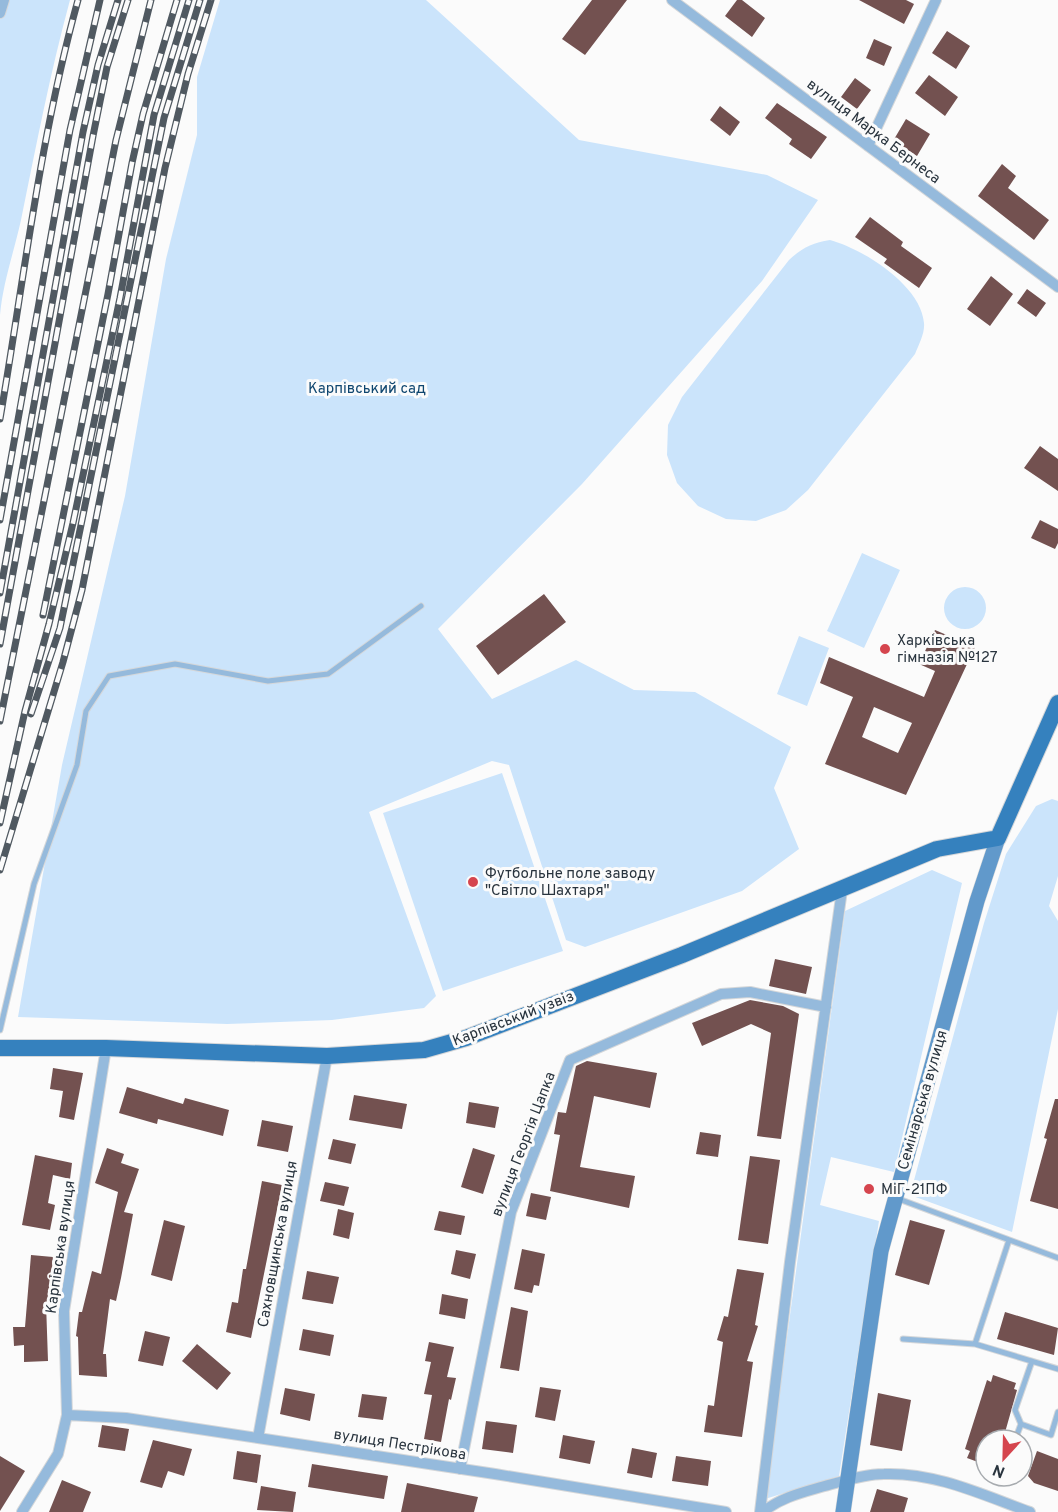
<svg xmlns="http://www.w3.org/2000/svg" width="1058" height="1512" font-family="Overpass,sans-serif">
<style>
.green{fill:#cbe4fb}
.building{fill:#735150;fill-rule:evenodd}
.lines{fill:none;stroke-linecap:round;stroke-linejoin:round}
.service-casing{stroke:#d5d7d9;stroke-width:7}
.minor-casing{stroke:#d5d7d9;stroke-width:12}
.secondary-casing{stroke:#d5d7d9;stroke-width:16}
.primary-casing{stroke:#d5d7d9;stroke-width:18}
.service{stroke:#95badc;stroke-width:5}
.minor{stroke:#95badc;stroke-width:10}
.secondary{stroke:#6199cb;stroke-width:15}
.primary{stroke:#3581be;stroke-width:16}
.rail-casing{stroke:#505961;stroke-width:7}
.rail{stroke:#fbfbfb;stroke-width:4.5;stroke-dasharray:14;stroke-linecap:butt}
.poi-dot{fill:#d5454e;stroke:#fbfbfb;stroke-width:2}
.labels{text-anchor:middle;stroke-width:6;stroke-linejoin:round;paint-order:stroke}
.street-label{font-size:15px;fill:#29343e;stroke:#fbfbfb}
.park-label{font-size:15px;fill:#0f466f;stroke:#fbfbfb}
.poi-label{font-size:15px;fill:#29343e;stroke:#fbfbfb;text-anchor:start}
</style>
<rect width="100%" height="100%" fill="#fbfbfb"/>
<path class="green" d="M0,0H70C50,73 36,147 21,220C14,252 3,282 0,315Z
M220,0H426L579,140L767,175L818,200L762,281L582,484L438,629L492,699L576,660L634,690L695,692L791,747L774,788L799,849L742,891L585,947L566,940L509,765L492,761L369,812L436,996L424,1008L332,1020L227,1024L18,1017L62,765L125,496L166,259L197,135V77Z
M830,240C863,249 921,285 924,323C925,333 919,344 915,354L808,490L786,510L756,521L726,519L698,506L677,483L667,455L668,425L682,397L789,260C802,248 812,243 830,240Z
M862,553L900,570L864,648L827,631Z
M944 608a21 21 0 1 1 42 0a21 21 0 1 1-42 0Z
M799,636L829,648L807,706L777,694Z
M502,773L563,951L443,991L383,813Z
M1052,799L1058,801V876L1049,906L1058,921V1009L1012,1232L910,1195L984,923L1006,854L1036,806Z
M932,870L962,883L894,1172L831,1157L820,1205L879,1221L839,1476L765,1499L845,911Z"/>
<path class="building" d="M592,0H627L585,55L562,39Z
M737,0H742L765,18L752,37L725,16Z
M859,0H906L914,4L904,24Z
M947,31L970,46L956,69L932,53Z
M874,39L892,47L884,66L866,58Z
M929,75L958,97L945,116L915,93Z
M855,78L871,90L857,109L841,97Z
M777,103L827,137L811,159L789,144L792,139L765,118Z
M720,106L740,122L730,136L710,120Z
M906,119L930,134L917,156L893,141Z
M1002,164L1016,176L1008,188L1049,220L1034,240L978,196Z
M870,217L903,242L901,246L932,268L919,288L884,263L887,259L855,237Z
M991,276L1013,294L990,326L967,309Z
M1027,289L1046,303L1036,317L1017,303Z
M1040,446L1058,459V491L1024,468Z
M1040,520L1058,529V543L1055,549L1031,538Z
M544,594L566,622L498,675L476,646Z
M935,630L975,647L906,795L825,764L853,697L820,683L829,657L924,697L935,671L919,664ZM874,707L912,723L898,753L862,737Z
M775,959L812,967L806,994L769,986Z
M750,1000L783,1006L799,1014L781,1139L757,1136L771,1033L751,1024L702,1046L692,1023Z
M587,1061L657,1073L650,1108L594,1096L580,1167L635,1176L629,1208L550,1191L560,1135L554,1134L558,1112L566,1113L576,1066Z
M53,1068L83,1073L74,1120L59,1117L63,1091L50,1089Z
M127,1087L183,1104L185,1098L229,1110L223,1136L158,1119L157,1124L119,1113Z
M354,1095L407,1104L402,1129L349,1120Z
M1055,1099H1058V1209L1030,1201L1047,1139L1044,1138Z
M469,1102L499,1107L495,1128L466,1123Z
M262,1120L293,1126L288,1152L257,1146Z
M700,1132L721,1135L718,1157L696,1154Z
M333,1139L356,1144L351,1164L328,1159Z
M107,1148L124,1154L121,1163L139,1169L124,1212L133,1214L121,1278L116,1301L110,1299L103,1354H106L107,1377L79,1375L78,1337L76,1336L79,1312H82L92,1271L101,1274L118,1192L95,1183Z
M473,1148L495,1155L483,1194L461,1187Z
M35,1155L72,1163L70,1179L53,1175L48,1203L55,1205L50,1230L22,1225Z
M750,1156L780,1160L768,1244L738,1240Z
M262,1181L282,1185L251,1338L226,1332L232,1302L238,1303L243,1269H246Z
M325,1182L349,1187L344,1206L320,1201Z
M531,1193L551,1197L546,1220L526,1216Z
M338,1209L354,1213L349,1239L333,1235Z
M439,1211L465,1216L461,1235L434,1230Z
M164,1220L185,1226L172,1281L151,1275Z
M910,1220L945,1230L929,1285L895,1275Z
M522,1249L545,1254L539,1286L534,1285L532,1293L514,1289Z
M456,1250L476,1254L470,1279L451,1274Z
M31,1255L53,1257L49,1304L46,1303L48,1361L24,1362V1345L14,1346L13,1327H25Z
M737,1269L764,1273L755,1325L758,1326L747,1361L753,1362L742,1437L704,1432L708,1405L714,1406L723,1342L717,1340L724,1316L728,1317Z
M307,1271L339,1277L333,1304L302,1299Z
M442,1294L468,1299L465,1319L439,1314Z
M511,1307L528,1311L519,1371L500,1368Z
M1005,1312L1058,1328L1054,1355L997,1339Z
M303,1329L334,1335L330,1356L299,1350Z
M145,1331L170,1337L163,1366L138,1361Z
M429,1342L454,1347L447,1377L456,1378L451,1400L449,1399L441,1442L424,1439L432,1395L424,1394L431,1362L425,1361Z
M197,1344L231,1373L217,1390L182,1361Z
M993,1375L1016,1383L1014,1389L1017,1390L1004,1436L1000,1440H986V1465L967,1458L970,1451L965,1449L987,1380L991,1382Z
M540,1387L561,1390L555,1421L535,1417Z
M285,1388L315,1394L310,1421L280,1414Z
M878,1393L911,1400L902,1451L870,1445Z
M362,1394L387,1397L383,1420L358,1417Z
M486,1421L517,1425L513,1453L482,1449Z
M102,1425L129,1429L125,1451L98,1447Z
M563,1435L595,1441L590,1464L559,1458Z
M153,1440L192,1449L184,1476L168,1471L162,1488L140,1482Z
M632,1448L657,1453L652,1478L627,1473Z
M237,1451L261,1455L257,1483L233,1479Z
M1037,1451L1058,1459V1491L1034,1483L1028,1476Z
M0,1456L25,1471L0,1511Z
M676,1456L711,1461L708,1486L672,1481Z
M312,1464L388,1476L384,1499L308,1487Z
M62,1480L91,1492L83,1512H49Z
M407,1483L478,1497L474,1512H401Z
M261,1486L296,1492L293,1512L257,1510Z
M877,1489L908,1498L904,1512H870Z"/>
<g class="lines">
<g class="service-casing">
<path id="service" d="M0,1030L34,884L77,765L86,711L109,676L175,664L268,681L328,674L421,606
M896,1198L1058,1258
M903,1339L975,1344L1009,1240
M975,1344L1058,1369
M1021,1424L1015,1410L1032,1361
M1015,1440L1021,1424L1051,1435L1058,1412"/>
</g>
<g class="minor-casing">
<path id="minor" d="M672,0L1058,287
M0,13L4,0
M868,146L936,0
M67,1415L126,1418L495,1474L726,1512
M258,1438L327,1056
M460,1469L511,1212L570,1060L721,994L750,992L826,1007
M22,1512L58,1454L67,1415L64,1311L106,1048
M760,1512L790,1262L842,890
M763,1512C780,1498 800,1493 821,1487C841,1482 863,1474 884,1474C935,1472 983,1495 1030,1512"/>
</g>
<g class="secondary-casing">
<path id="secondary" d="M843,1512L881,1251L977,901L998,838"/>
</g>
<g class="primary-casing">
<path id="primary" d="M0,1048H106L327,1056L424,1050L466,1038L682,955L937,849L998,838L1058,703"/>
</g>
<use href="#service" class="service"/>
<use href="#minor" class="minor"/>
<use href="#secondary" class="secondary"/>
<use href="#primary" class="primary"/>
<g class="rail-casing">
<path id="rail" d="M0,419C24,279 40,137 78,0
M0,520L70,130L100,0
M0,593L83,132L98,65L118,0
M43,615L108,294L132,163L143,114L177,0
M0,644L93,136L107,67L128,0
M31,714L60,628L164,118L200,0
M0,721L116,140L151,0
M0,823L25,711L49,624L73,523L120,298L154,115L189,0
M0,870L63,662L82,590L165,168L188,74L211,0"/>
</g>
<use href="#rail" class="rail"/>
</g>
<g class="poi-dot">
<circle cx="885" cy="649" r="6"/>
<circle cx="473" cy="882" r="6"/>
<circle cx="869" cy="1189" r="6"/>
</g>
<g class="labels">
<g class="street-label">
<text transform="translate(874 131) rotate(37)" y="5">вулиця Марка Бернеса</text>
<text transform="translate(513 1018) rotate(-21)" y="5">Карпівський узвіз</text>
<text transform="translate(922 1100) rotate(-74)" y="5">Семінарська вулиця</text>
<text transform="translate(523 1144) rotate(-69)" y="5">вулиця Георгія Цапка</text>
<text transform="translate(277 1244) rotate(-80)" y="5">Сахновщинська вулиця</text>
<text transform="translate(60 1247) rotate(-82)" y="5">Карпівська вулиця</text>
<text transform="translate(400 1444) rotate(9)" y="5">вулиця Пестрікова</text>
</g>
<g class="park-label">
<text x="367" y="393">Карпівський сад</text>
</g>
<g class="poi-label">
<text x="897" y="645">Харківська<tspan x="897" dy="17">гімназія №127</tspan></text>
<text x="485" y="878">Футбольне поле заводу<tspan x="485" dy="17">"Світло Шахтаря"</tspan></text>
<text x="881" y="1194">МіГ-21ПФ</text>
</g>
</g>
<g transform="translate(1004 1458) rotate(202)"><circle r="28" fill="#fbfbfb" stroke="#a7abaf" stroke-width="1.5"/>
<path d="M0-4.5L10 22L0 15L-10 22Z" fill="#d5454e"/>
<text y="-9" font-size="16" font-weight="bold" text-anchor="middle" fill="#29343e">N</text>
</g>
</svg>
